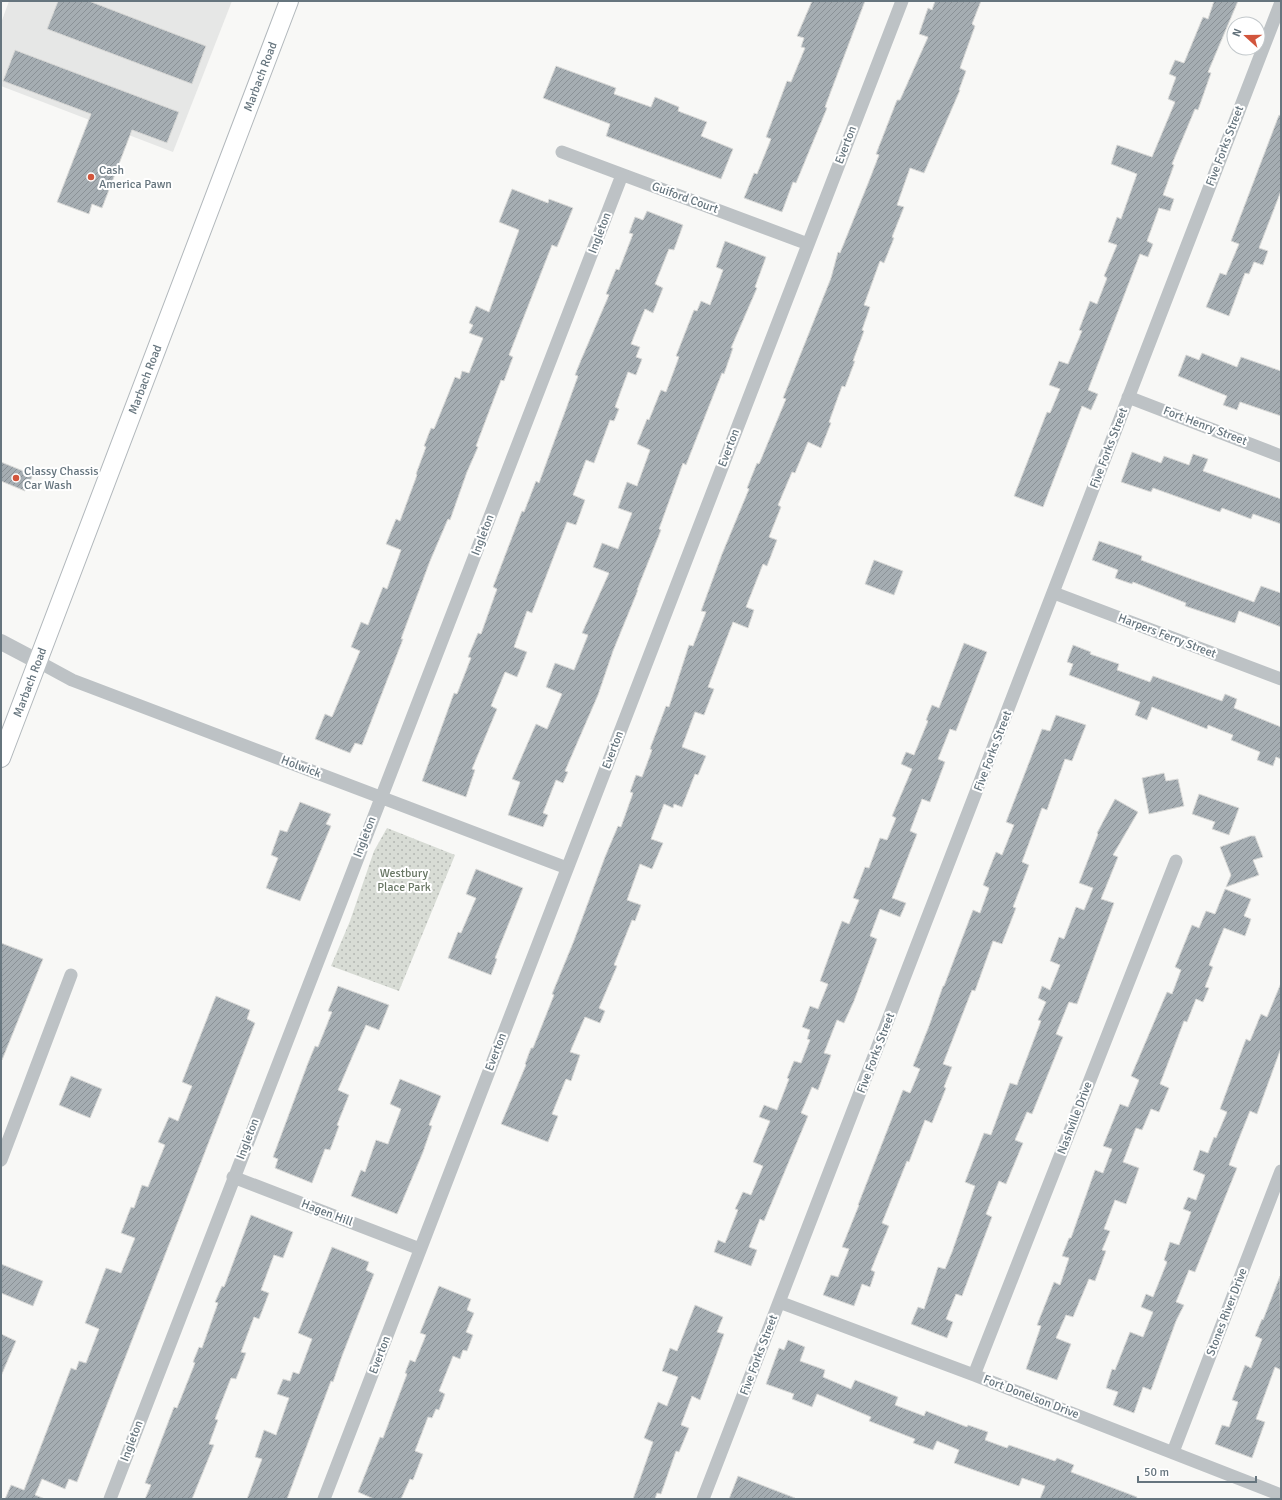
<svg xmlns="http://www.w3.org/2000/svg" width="1282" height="1500" font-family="Signika,sans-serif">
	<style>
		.built { fill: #e6e7e6 }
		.park { fill: url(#park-dots) }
		.building { fill: url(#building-hatch); stroke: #dadad8 }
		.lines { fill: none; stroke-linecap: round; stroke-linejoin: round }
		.secondary-casing { stroke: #b2b8bc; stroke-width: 20 }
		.minor { stroke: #bdc2c5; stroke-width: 13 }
		.tertiary { stroke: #bdc2c5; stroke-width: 16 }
		.secondary { stroke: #fff; stroke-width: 18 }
		.poi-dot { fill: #d2553c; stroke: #fff; stroke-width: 1.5 }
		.labels { text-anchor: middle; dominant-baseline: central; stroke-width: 4; stroke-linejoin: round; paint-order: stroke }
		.street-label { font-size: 12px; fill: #66757e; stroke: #fff }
		.poi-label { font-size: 12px; fill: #66757e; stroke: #fff; text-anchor: start }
		.park-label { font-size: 12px; fill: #687664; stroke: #fff }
	</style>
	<defs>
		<pattern id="park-dots" width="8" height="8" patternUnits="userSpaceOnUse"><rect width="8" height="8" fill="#d8dcd5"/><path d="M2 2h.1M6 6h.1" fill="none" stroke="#b3b7b2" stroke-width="1.8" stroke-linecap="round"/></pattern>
		<pattern id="building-hatch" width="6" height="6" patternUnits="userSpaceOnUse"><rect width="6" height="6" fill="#a5adb2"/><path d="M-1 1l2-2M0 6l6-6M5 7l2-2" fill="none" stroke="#8a9196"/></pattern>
	</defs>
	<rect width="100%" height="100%" fill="#f8f8f6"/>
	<path class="built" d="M9 1H232L173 152 1 86V23Z"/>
	<path class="park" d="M387 828 455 855 399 991 331 966 350 921 374 851Z"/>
	<path class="building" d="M58 1H89L206 46 192 84 47 29Z
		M812 1H865L825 107 827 108 796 183 793 182 782 212 744 198 754 173 757 174 771 139 766 137 787 81 791 82 805 48 801 47 804 38 797 36Z
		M935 1H981L972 24 975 26 960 68 966 71 959 90H960L924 173 910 168 897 205 904 207 892 237 894 238 884 263 880 261 864 305 870 307 862 330 864 331 853 361H855L845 387 842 386 829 422 831 423 821 448 808 442 795 473 792 472 778 505 781 507 769 537 777 540 767 566 763 564 746 607 754 610 748 628 733 622 708 687 714 689 704 715 695 712 682 747 706 756 698 775 695 774 682 807 674 804 673 808 664 804 651 839 663 843 652 869 640 864 627 900 641 905 635 921 632 920 614 965 617 966 599 1008 605 1011 600 1023 585 1017 570 1052 580 1055 571 1081 566 1079 552 1114 558 1116 548 1142 501 1124 526 1065 525 1064 531 1048H533L554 995 552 994 573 943 605 857 618 826 621 827 633 793 630 792 636 775 642 777 652 750 650 749 651 746 666 706 669 707 689 645 693 646 706 612 701 611 722 554 749 489 747 488 757 463 759 464 786 399 783 398 831 278 838 252 840 253 869 181 879 155 876 154 897 100H900L928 37 919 34 928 8 932 10Z
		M1214 1H1238L1208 72 1211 73 1198 110 1195 109 1172 164 1174 165 1163 195 1174 199 1170 211 1159 208 1147 241 1153 244 1148 257 1140 254 1088 390 1098 394 1091 410 1082 406 1043 507 1014 496 1047 412 1050 413 1060 389 1049 385 1059 361 1068 364 1082 331 1079 330 1090 301 1097 304 1107 278 1104 276 1117 245 1108 242 1117 217 1121 219 1137 174 1111 164 1117 145 1152 157 1175 102 1168 99 1176 77 1169 74 1175 60 1184 63 1203 17 1208 19Z
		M15 50 179 112 167 143 132 130 102 208 92 204 89 214 57 202 91 114 3 81Z
		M556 66 616 88 614 94 651 107 655 97 679 107 678 111 707 122 701 136 733 149 721 179 606 136 610 124 543 98Z
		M1279 115 1281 116V191L1259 248 1268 251 1263 265 1254 262 1249 274 1245 273 1229 316 1206 307 1220 273 1226 275 1239 244 1231 241Z
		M512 189 548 203 549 199 573 208 557 247 552 245 509 355 513 357 504 381 501 380 476 446 478 447 467 472 450 520 448 519 430 561 401 639H403L362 745 355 743 350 753 315 739 325 714 332 717 360 651 351 647 361 622 368 625 383 587 387 589 401 550 386 544 396 519 400 521 417 475 416 474 426 447 424 446 431 428 434 429 455 377 460 379 462 371 469 373 483 338 469 333 473 325 469 323 476 306 489 312 519 230 499 222Z
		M647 211 683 225 674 250 669 249 655 284 663 288 653 313 645 309 631 344 640 347 636 357 642 359 636 375 628 372 615 407 619 409 614 421 610 420 594 463 586 460 573 495 585 500 576 525 567 522 532 613 527 611 514 647 527 652 517 677 505 672 491 706 497 709 472 769 475 770 466 797 422 781 454 693 457 694 471 658 468 657 478 633 481 634 497 589 493 587 522 511 524 512 536 481 539 483 578 376 575 375 581 360 609 295 606 294 616 269 619 270 633 234 629 233 635 217 643 220Z
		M725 241 766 257 755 287 757 288 731 348H733L724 374 722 373 686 465 683 463 659 529 661 530 637 590H638L613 651 598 695 565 771 568 772 563 783 556 780 543 813 548 815 543 827 508 815 520 782 512 779 536 724 547 729 562 694 546 687 555 663 574 670 588 635 582 633 609 573 593 567 602 543 618 549 632 513 618 508 627 482 637 486 650 450 637 444 647 419 649 420 661 390 666 392 679 357 676 356 694 310 697 311 701 301 710 305 723 270 716 267Z
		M1202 353 1237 367 1241 357 1281 371V416L1240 402 1237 410 1223 405 1227 396 1178 376 1186 355 1199 360Z
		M1132 452 1161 463 1164 456 1189 465 1193 454 1208 459 1203 471 1281 499V524L1253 514 1251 519 1222 508 1220 512 1153 488 1151 492 1121 482Z
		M1 462 33 475 25 491 1 481Z
		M1099 541 1142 556 1141 560 1175 573 1254 602 1261 586 1281 593V627L1239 611 1235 623 1185 606 1186 603 1133 582 1132 584 1115 578 1118 570 1092 560Z
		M874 560 903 571 894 595 865 584Z
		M964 643 987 652 956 731 950 729 938 759 945 762 930 802 922 799 910 831 917 834 892 898 906 903 900 917 880 909 870 936 877 939 854 1001 844 1023 837 1020 824 1053 831 1055 818 1090 812 1087 801 1113 808 1116 764 1221 760 1219 749 1247 757 1250 751 1266 714 1252 718 1240 725 1243 738 1210 735 1209 743 1192 751 1195 763 1166 753 1162 770 1121 759 1117 764 1105 777 1110 789 1079 787 1078 794 1061 801 1063 810 1040 807 1039 810 1030 802 1027 810 1006 818 1009 828 984 820 981 836 937 842 921 849 924 859 900 853 898 865 867 869 868 880 838 887 840 896 818 892 816 912 769 901 764 906 752 914 755 928 721 926 720 932 705 939 708Z
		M1073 645 1091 652 1090 654 1119 664 1117 670 1150 682 1153 676 1222 701 1225 694 1237 699 1234 708 1281 727V759L1276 757 1273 766 1257 760 1260 752 1231 740 1233 735 1208 725 1207 729 1152 707 1147 720 1135 715 1140 702 1069 675 1073 664 1067 662Z
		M1056 715 1086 725 1072 761 1065 759 1047 810 1042 808 1022 862 1029 865 1013 907 1016 908 1002 944 993 941 975 991 972 990 943 1064 952 1067 944 1087 946 1088 932 1123 925 1120 909 1162 907 1161 882 1223 889 1226 871 1270 875 1272 870 1287 862 1284 854 1306 823 1295 831 1275 838 1277 849 1249 842 1247 859 1205H858L903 1090 910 1093 920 1069 913 1066 929 1026 943 986H944L973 910 980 913 989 888 983 885 996 852 1002 855 1014 825 1006 822 1042 729 1050 731Z
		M1164 773 1166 781 1178 779 1184 806 1149 814 1142 778Z
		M1199 794 1239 808 1229 835 1212 829 1215 822 1192 814Z
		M1115 799 1138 812 1113 855 1118 857 1101 899 1114 903 1077 1004 1069 1002 1056 1034 1063 1037 1032 1114 1027 1112 1015 1140 1023 1143 1016 1160 1006 1184 999 1181 986 1214 992 1217 962 1296 956 1294 946 1319 953 1322 947 1338 911 1324 918 1307 924 1309 938 1267 945 1269 952 1252 975 1186 965 1182 984 1133 991 1135 1010 1083 1017 1085 1022 1071 1041 1021 1038 1020 1046 1002 1038 998 1042 986 1050 990 1060 965 1050 961 1059 937 1064 939 1076 907 1084 910 1093 888 1079 883 1098 834 1097 833Z
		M300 802 331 814 326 824 331 826 300 901 266 888 278 858 271 855 280 830 287 832Z
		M1250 836H1255L1263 857 1253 860 1259 875 1226 887 1231 875 1220 847Z
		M476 869 523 888 495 958 497 959 491 975 448 958 458 932 461 933 476 898 466 894Z
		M1225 889 1251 899 1244 916 1251 919 1245 936 1224 928 1209 965 1213 967 1205 987 1209 988 1203 1002 1196 999 1187 1022 1184 1021 1160 1084 1169 1088 1159 1112 1151 1109 1142 1130 1136 1128 1123 1162 1139 1168 1126 1204 1115 1200 1104 1229 1110 1231 1102 1250 1106 1251 1095 1281 1089 1279 1073 1317 1066 1315 1056 1338 1071 1344 1057 1380 1026 1369 1041 1326 1037 1325 1054 1282 1060 1285 1069 1258 1062 1256 1069 1238H1071L1095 1170 1103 1173 1112 1149 1103 1146 1120 1104 1128 1107 1139 1080 1131 1076 1167 992 1172 994 1181 970 1175 967 1192 925 1199 928 1206 911 1215 914Z
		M1 943 43 959 2 1060 1 1059Z
		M1281 983V1048L1257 1114 1250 1111 1236 1146 1229 1165 1237 1168 1195 1272 1189 1270 1176 1302 1184 1305 1176 1321 1151 1390 1143 1387 1134 1413 1113 1405 1118 1392 1106 1388 1112 1369 1115 1370 1130 1332 1143 1337 1153 1312 1141 1307 1146 1294 1153 1297 1167 1262 1164 1260 1170 1242 1179 1245 1191 1212 1183 1209 1188 1197 1196 1200 1205 1175 1193 1170 1200 1150 1208 1153 1214 1137 1216 1138 1227 1112 1220 1109 1246 1039 1250 1041 1261 1014 1267 1017Z
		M338 986 389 1005 379 1030 366 1025 353 1055 338 1090 349 1095 337 1125 339 1126 330 1150 325 1149 312 1183 275 1168 278 1159 273 1157 308 1063 315 1046 318 1047 332 1012 328 1011Z
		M216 996 250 1010 247 1019 255 1023 77 1482 69 1479 65 1489 42 1479 35 1495 45 1499H5L11 1485 24 1490 71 1368 76 1370 79 1361 86 1363 99 1329 85 1323 106 1268 121 1273 135 1238 121 1233 131 1207 134 1208 142 1185 148 1187 165 1145 158 1142 169 1117 178 1121 192 1086 182 1082Z
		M71 1076 102 1089 90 1118 59 1105Z
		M400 1079 441 1096 429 1125 432 1126 423 1152 397 1214 351 1196 361 1170 365 1172 376 1140 388 1144 401 1109 390 1104Z
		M251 1215 293 1232 283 1258 274 1255 261 1290 269 1293 259 1319 254 1317 241 1352 246 1353 236 1379 231 1378 215 1419 218 1420 209 1444 214 1445 192 1499H145L151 1485 145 1483 174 1407 177 1408 195 1363 193 1362 199 1347 202 1348 218 1303 215 1302 222 1286 224 1287Z
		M332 1247 369 1262 366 1270 374 1274 342 1356 333 1382 331 1381 287 1499H247L262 1459 255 1457 264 1430 276 1435 289 1398 277 1394 283 1379 290 1381 293 1372 299 1374 312 1339 298 1333Z
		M1 1264 43 1281 33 1306 1 1293Z
		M1280 1276 1281 1370 1275 1367 1256 1419 1265 1422 1252 1458 1215 1444 1222 1425 1229 1427 1238 1402 1232 1400 1245 1365 1251 1368 1262 1339 1255 1336 1262 1319 1263 1320Z
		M439 1286 471 1299 467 1310 474 1313 466 1332 473 1335 467 1351 463 1350 460 1359 453 1356 439 1391 445 1394 439 1410 436 1409 432 1418 428 1417 415 1451 423 1454 413 1480 410 1479 401 1499H374L358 1492 380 1437 383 1438 407 1374 405 1373 410 1360 415 1362 426 1335 420 1333Z
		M695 1305 723 1317 717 1332 724 1334 700 1400 692 1396 681 1425 689 1428 679 1452 676 1451 661 1494 657 1493 655 1499H633L653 1442 644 1438 658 1402 667 1406 678 1377 662 1371 670 1348 677 1351Z
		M1 1334 16 1341 1 1376Z
		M788 1340 805 1347 800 1361 825 1370 823 1377 851 1389 855 1380 898 1397 895 1405 924 1416 926 1411 967 1427 968 1425 988 1432 985 1440 1007 1448 1009 1445 1055 1461 1057 1458 1074 1465 1071 1472 1137 1497 1136 1499H1040L1045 1486 1022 1478 1019 1486 954 1463 959 1450 937 1441 933 1450 913 1443 915 1439 869 1421 871 1417 817 1394 812 1407 792 1399 794 1394 766 1384 779 1348 784 1350Z
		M738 1476 795 1498V1499H729Z"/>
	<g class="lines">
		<g class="secondary-casing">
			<g id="secondary">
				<path id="s1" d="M1 758 289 1"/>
			</g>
		</g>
		<path class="minor" d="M562 152 808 244
			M1128 397 1281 456
			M1054 593 1281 679
			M37 661 72 680 567 868
			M1 1160 71 975
			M233 1177 420 1249
			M779 1302 974 1375 1281 1495
			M974 1375 1176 861
			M1173 1452 1281 1171
			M110 1499 622 175
			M324 1499 902 1
			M703 1499 1281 2"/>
		<path class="tertiary" d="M1 642 37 661"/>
		<use href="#secondary" class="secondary"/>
	</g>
	<g class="poi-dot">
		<circle cx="91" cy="177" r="4"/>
		<circle cx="16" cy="478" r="4"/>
	</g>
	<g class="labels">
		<g class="street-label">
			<text stroke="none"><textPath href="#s1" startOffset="729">Marbach Road</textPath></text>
			<text transform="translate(846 145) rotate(-69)">Everton</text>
			<text transform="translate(1225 146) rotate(-69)">Five Forks Street</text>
			<text transform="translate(685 198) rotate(20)">Guiford Court</text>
			<text transform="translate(600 233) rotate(-69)">Ingleton</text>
			<text stroke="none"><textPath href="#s1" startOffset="405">Marbach Road</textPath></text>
			<text transform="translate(1205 426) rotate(21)">Fort Henry Street</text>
			<text transform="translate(729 448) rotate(-69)">Everton</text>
			<text transform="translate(1109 448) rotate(-69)">Five Forks Street</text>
			<text transform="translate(483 535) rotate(-69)">Ingleton</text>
			<text transform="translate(1167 636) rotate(21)">Harpers Ferry Street</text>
			<text stroke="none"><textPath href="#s1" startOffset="81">Marbach Road</textPath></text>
			<text transform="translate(613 750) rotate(-69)">Everton</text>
			<text transform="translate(993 751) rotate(-69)">Five Forks Street</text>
			<text transform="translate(301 767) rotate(21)">Holwick</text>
			<text transform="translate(365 837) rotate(-69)">Ingleton</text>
			<text transform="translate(496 1052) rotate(-69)">Everton</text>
			<text transform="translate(876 1053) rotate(-69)">Five Forks Street</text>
			<text transform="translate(1075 1118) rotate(-69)">Nashville Drive</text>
			<text transform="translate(248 1139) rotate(-69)">Ingleton</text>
			<text transform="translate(327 1213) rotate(21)">Hagen Hill</text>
			<text transform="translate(1227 1312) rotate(-69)">Stones River Drive</text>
			<text transform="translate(380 1355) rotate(-69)">Everton</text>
			<text transform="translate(759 1355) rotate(-69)">Five Forks Street</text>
			<text transform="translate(1031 1397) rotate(21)">Fort Donelson Drive</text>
			<text transform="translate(132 1441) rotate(-69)">Ingleton</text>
		</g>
		<g class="poi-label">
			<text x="99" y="170">Cash<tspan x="99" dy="14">America Pawn</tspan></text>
			<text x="24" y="471">Classy Chassis<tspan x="24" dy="14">Car Wash</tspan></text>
		</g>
		<g class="park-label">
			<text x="404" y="873">Westbury<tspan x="404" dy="14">Place Park</tspan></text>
		</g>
	</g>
	<rect width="1282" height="1500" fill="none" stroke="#66757e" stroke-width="4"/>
	<g transform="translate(1246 36) rotate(291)"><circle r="19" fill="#ffffff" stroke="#c2c8cb"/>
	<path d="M0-3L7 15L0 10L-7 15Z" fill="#d2553c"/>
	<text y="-6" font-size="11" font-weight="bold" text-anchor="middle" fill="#66757e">N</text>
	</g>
	<path d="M1138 1476v6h118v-6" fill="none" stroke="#66757e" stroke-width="2"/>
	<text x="1144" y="1476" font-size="12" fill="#66757e" stroke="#ffffff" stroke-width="3" paint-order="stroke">50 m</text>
</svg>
